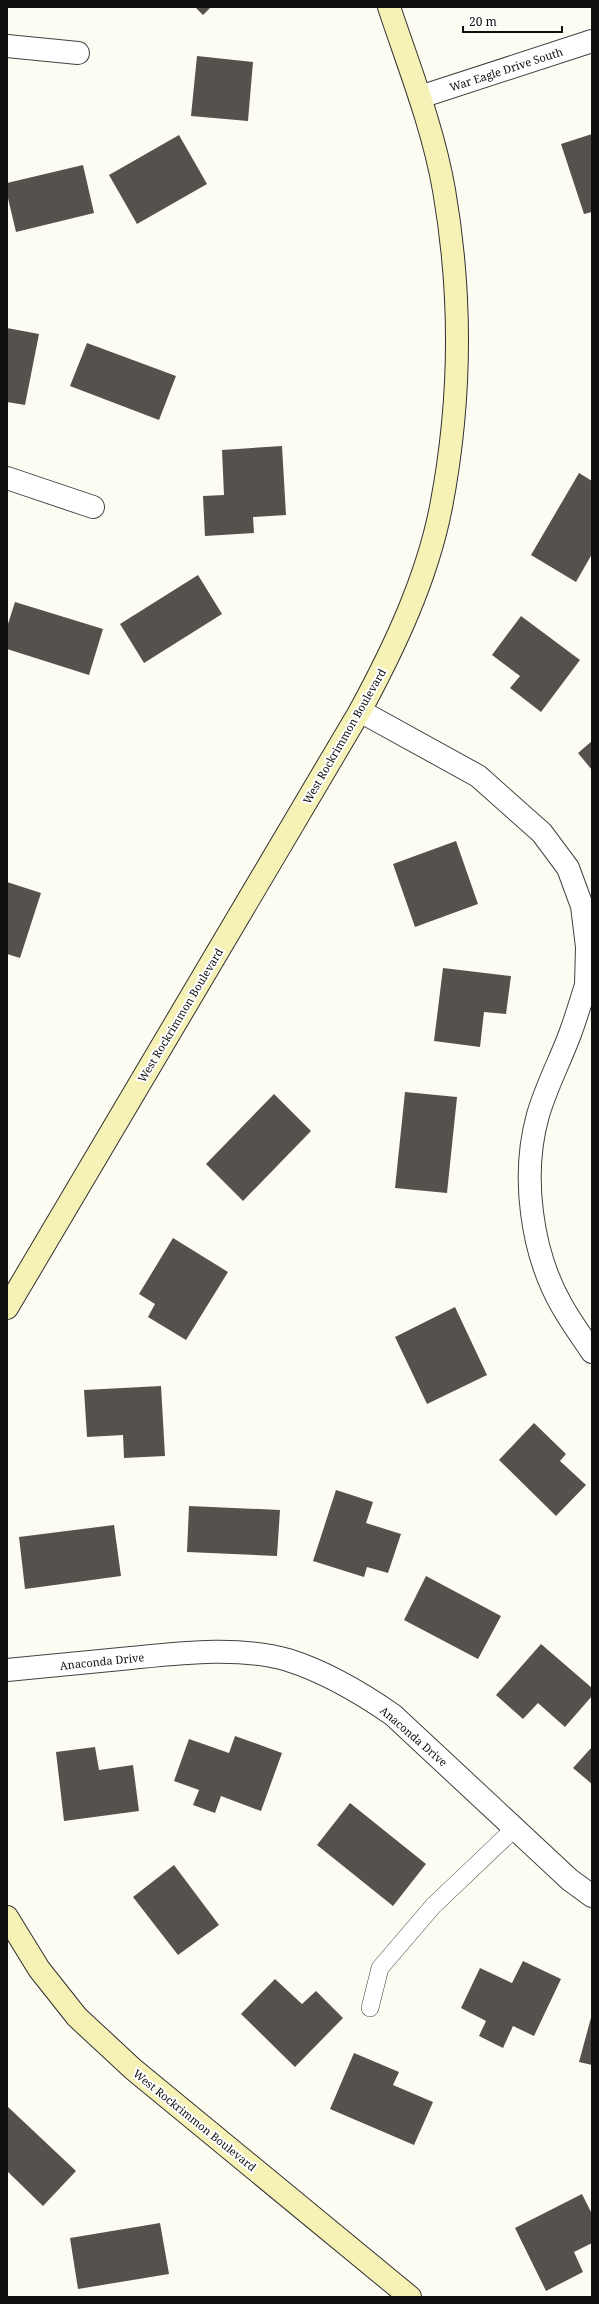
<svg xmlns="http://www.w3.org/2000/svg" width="599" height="2304" font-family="'Noto Serif',serif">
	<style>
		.building { fill: #57514d }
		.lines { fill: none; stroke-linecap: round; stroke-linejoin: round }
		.lane-casing { stroke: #424242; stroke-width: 18 }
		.street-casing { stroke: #424242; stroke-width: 24 }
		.secondary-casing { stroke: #313131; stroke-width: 24 }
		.lane { stroke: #fff; stroke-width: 17 }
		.street { stroke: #fff; stroke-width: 22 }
		.secondary { stroke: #f6f2b6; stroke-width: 22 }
		.labels { text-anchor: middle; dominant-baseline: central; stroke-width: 4; stroke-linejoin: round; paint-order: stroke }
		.street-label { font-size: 11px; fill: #0f0f0f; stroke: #fff }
	</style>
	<rect width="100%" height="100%" fill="#fdfcf3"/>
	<path class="building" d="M195 7H211L203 15Z
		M197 56 253 62 248 121 191 116Z
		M592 134V212L584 214 561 144Z
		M179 135 207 184 137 224 109 175Z
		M83 165 94 213 16 232 7 194V183Z
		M7 328 39 334 25 405 7 402Z
		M87 343 176 376 159 420 70 386Z
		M282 446 286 515 253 517 254 533 205 536 203 496 224 495 222 450Z
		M579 473 592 481V554L576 582 531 555Z
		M198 575 222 614 144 663 120 624Z
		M15 602 103 629 89 675 7 649V627Z
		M521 616 580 660 541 712 510 688 520 676 492 655Z
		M592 741V770L578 753Z
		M456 841 478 904 415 927 393 864Z
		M7 882 41 893 20 958 7 954Z
		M443 968 511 976 506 1014 484 1012 480 1047 434 1041Z
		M405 1092 457 1097 447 1193 395 1188Z
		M274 1094 311 1131 243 1201 206 1164Z
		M173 1238 228 1272 186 1340 148 1317 155 1304 139 1294Z
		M455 1307 487 1375 427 1404 395 1337Z
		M161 1386 165 1456 124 1458 123 1435 87 1437 84 1390Z
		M534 1423 566 1454 560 1461 586 1485 556 1516 499 1460Z
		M336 1490 373 1502 366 1523 401 1534 388 1573 367 1567 364 1577 313 1561Z
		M189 1506 280 1510 277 1556 187 1552Z
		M114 1525 121 1576 25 1589 19 1537Z
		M426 1576 501 1616 478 1659 404 1620Z
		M541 1644 592 1688V1696L565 1727 538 1703 523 1719 496 1695Z
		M235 1736 282 1753 261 1811 221 1796 215 1813 193 1805 199 1790 174 1781 189 1739 229 1753Z
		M95 1747 99 1770 133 1765 139 1811 64 1821 56 1752Z
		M592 1747V1784L573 1768Z
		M350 1803 426 1864 393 1906 317 1845Z
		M174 1865 219 1925 178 1955 133 1897Z
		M523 1961 561 1979 534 2036 513 2026 503 2048 479 2036 486 2021 461 2008 480 1968 512 1983Z
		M275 1979 302 2004 316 1991 343 2018 295 2067 241 2014Z
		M592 2014V2065L579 2062Z
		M354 2053 399 2072 393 2085 433 2102 414 2145 330 2109Z
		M7 2106 76 2171 43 2206 7 2171Z
		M582 2194 592 2214V2243L574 2252 583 2272 546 2291 515 2228Z
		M160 2223 169 2274 78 2289 70 2238Z"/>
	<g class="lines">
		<g class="lane-casing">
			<path id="lane" d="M370 2008 380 1968 433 1906 515 1828"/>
		</g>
		<g class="street-casing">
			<path id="street" d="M7 46 78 53
				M420 97 592 41
				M7 478 93 507
				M360 711 478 776 542 833 568 868 582 906 587 947 586 985
				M592 986 586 985C581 1001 576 1018 570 1034 560 1061 546 1087 538 1115 521 1175 531 1252 562 1306 571 1322 582 1337 592 1352
				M7 1670C48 1666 90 1662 131 1658 181 1653 239 1646 288 1660 326 1672 360 1692 393 1715L570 1880 592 1896"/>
		</g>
		<g class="secondary-casing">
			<path id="secondary" d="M7 1308 360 711C394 648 427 579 441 507 461 403 462 294 444 190 433 127 409 67 389 7
				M7 1917 39 1969 77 2017 133 2069 410 2297"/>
		</g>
		<use href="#lane" class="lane"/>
		<use href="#street" class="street"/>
		<use href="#secondary" class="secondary"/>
	</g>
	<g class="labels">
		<g class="street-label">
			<text transform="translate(506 69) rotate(-18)">War Eagle Drive South</text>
			<text transform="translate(344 736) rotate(-60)">West Rockrimmon Boulevard</text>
			<text transform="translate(180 1015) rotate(-59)">West Rockrimmon Boulevard</text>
			<text transform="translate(102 1661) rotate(-6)">Anaconda Drive</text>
			<text transform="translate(414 1736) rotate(41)">Anaconda Drive</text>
			<text transform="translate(195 2120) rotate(39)">West Rockrimmon Boulevard</text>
		</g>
	</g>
	<rect width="599" height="2304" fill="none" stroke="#0f0f0f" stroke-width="16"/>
	<path d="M463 26v6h99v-6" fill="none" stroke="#0f0f0f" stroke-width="2"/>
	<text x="469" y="26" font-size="12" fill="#0f0f0f" stroke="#ffffff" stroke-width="3" paint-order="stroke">20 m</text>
</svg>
